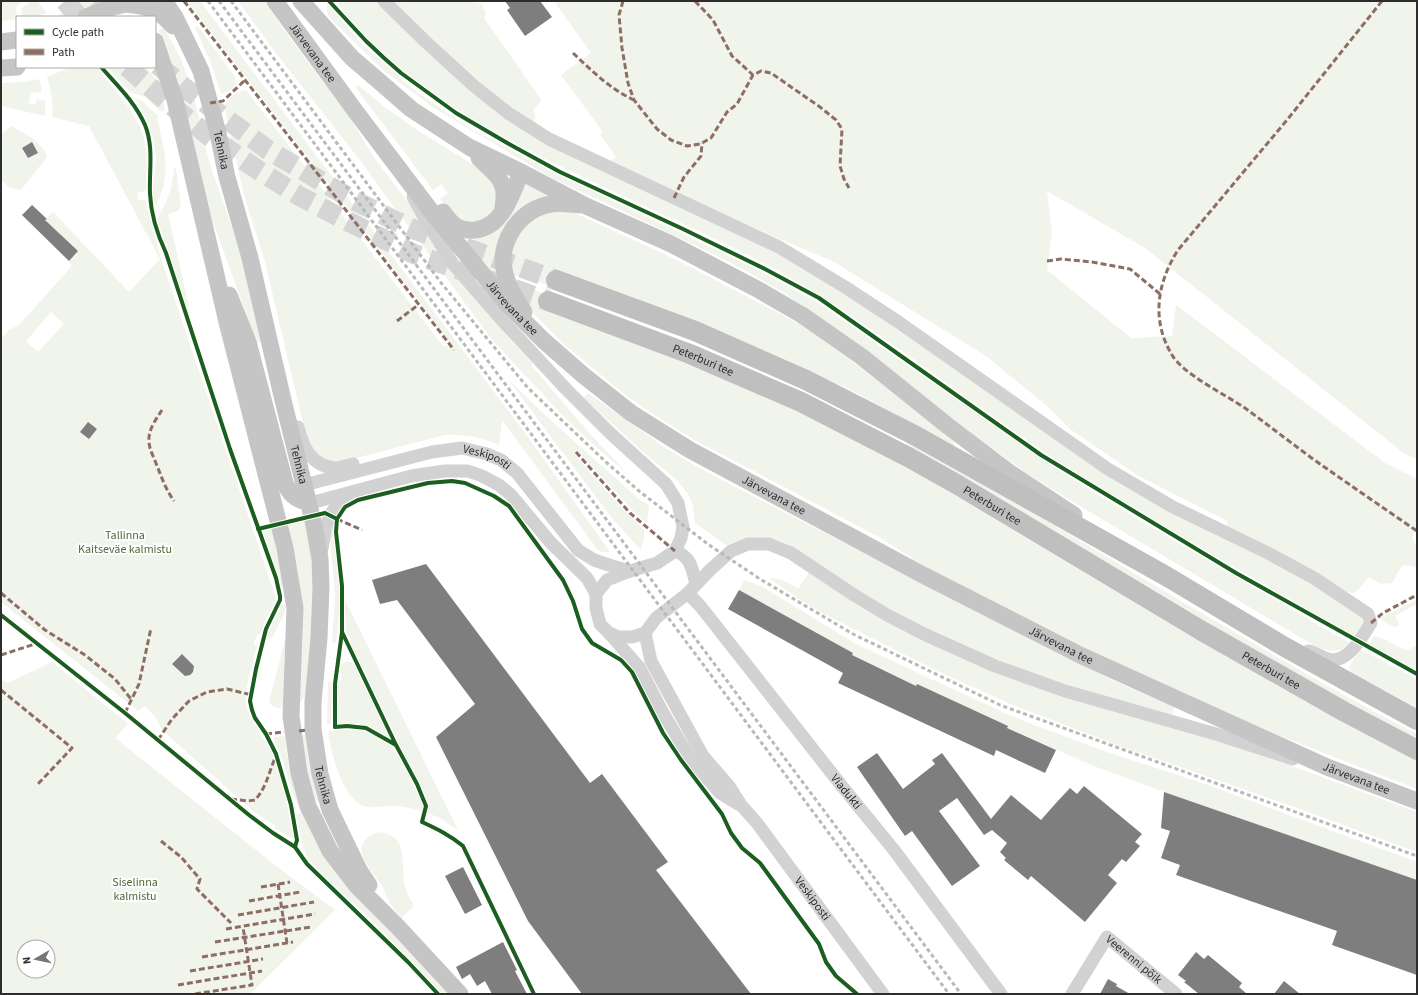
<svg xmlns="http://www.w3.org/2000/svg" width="1418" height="995" font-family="'Source Sans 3',sans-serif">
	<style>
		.green { fill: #f0f4eb; fill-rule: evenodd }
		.building { fill: #7e7e7e }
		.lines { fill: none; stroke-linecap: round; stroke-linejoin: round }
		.highway-tunnel { stroke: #d5d5d5; stroke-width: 20; stroke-dasharray: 20 10; stroke-linecap: butt }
		.minor { stroke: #d2d2d2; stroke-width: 13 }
		.major { stroke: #c5c5c5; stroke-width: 17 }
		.highway { stroke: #bfbfbf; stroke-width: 20 }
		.rail { stroke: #b9b9b9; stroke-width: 3; stroke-dasharray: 4 3; stroke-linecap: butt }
		.quiet { stroke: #8d6e63; stroke-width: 3; stroke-dasharray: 6 3; stroke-linecap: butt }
		.cycleway-casing { stroke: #fff; stroke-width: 6 }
		.cycleway { stroke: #1b5e20; stroke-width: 4 }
		.labels { text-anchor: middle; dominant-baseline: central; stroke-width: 4; stroke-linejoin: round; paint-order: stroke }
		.street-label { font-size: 12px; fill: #2d2d2d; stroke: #fff }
		.park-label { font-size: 12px; fill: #50693a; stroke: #fff }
	</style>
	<rect width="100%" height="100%" fill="#fff"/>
	<path class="green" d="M1 1H23L16 7 17 19 1 21Z
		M31 1H37L47 13 35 17H22L21 9Z
		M77 1H97C85 11 72 17 57 17Z
		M187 1H200L525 433 610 552H601L597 549 502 420 499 445C480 437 466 434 445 435L341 462C316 460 317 457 306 436L265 262 244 195 224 106C231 97 235 91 246 90L443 346H452L420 302Z
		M238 1H265L289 37 350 118 375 159 410 205 489 315 533 364 531 365 591 435 628 474 604 454 569 422 493 341 356 155 275 52Z
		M337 1H379L486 102 788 257 821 276 954 366 1229 539 1227 521 1137 475 1070 429 1047 406 986 356 834 262 738 221 608 163 616 157 600 134 603 132 561 75 591 53 554 1H1417V459L1405 454 1145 248 1047 191 1052 233 1047 270 1131 338 1172 336 1176 305 1385 463 1417 479V531L1413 534V539L1417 549V567L1405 565 1401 567 1392 583 1381 584 1369 577 1358 590 1353 593 1343 591 1363 616 1364 623 1356 638C1254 577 1148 520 1049 455 971 403 898 345 819 295 682 210 519 168 394 63 377 48 346 20 337 1Z
		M390 1H466L482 4 486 13 484 18 540 98 541 101 533 110 535 113 534 125 504 107Z
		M327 3 361 43 389 68 417 92 446 112 470 128 550 171 750 266 818 303 1058 470 1134 517 1337 636 1351 643C1332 661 1311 643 1293 633L1065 497 1028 474 975 436 859 346 786 294 748 272 709 252 552 178 434 108 383 70 329 17 327 11Z
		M198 26 235 77 236 84 231 90 221 94 211 63 195 28Z
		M164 28 180 57 193 92 209 162 241 253 261 342 256 343 248 319 209 211 184 102 177 77 159 30Z
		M71 67H145C159 78 162 94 165 111H160L145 97 130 92 108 68 101 73C120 97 143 118 146 150 147 162 146 175 146 187L145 191 137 193 138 200H145L161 259 276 598V601L267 617 260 635 257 634 254 644 257 646C253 664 245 684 246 703 247 717 266 739 272 754 283 781 288 809 293 837L291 838 274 828 275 825 254 812 162 730 155 716 144 706 138 711 1 602V339L9 330 19 325 72 266 69 261 78 251 45 220 53 212 129 292 160 259 89 126 52 117C54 103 51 91 47 77ZM51 312 64 324 38 352 26 341Z
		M39 79 42 89 40 93 32 92 28 103 35 105 37 99 45 101V116L1 106V83L25 82Z
		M358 85 386 108 417 130 477 167 485 173 496 188 495 209 488 218 469 224 453 217 440 199 448 193 441 184 433 190 355 87Z
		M135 98 143 102 157 115C161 140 170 162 163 188 161 194 159 200 156 205 149 193 156 173 156 159 155 136 147 117 135 98Z
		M11 126C23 133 44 142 47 157L21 190C11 190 7 186 1 179V135Z
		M174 168H176L181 206 178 211 168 214 189 306 186 307 157 219 166 202 171 189Z
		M525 184 548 195V197L530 204 495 277 465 242 467 240C502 241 512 209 525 184Z
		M551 212H570L577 214 677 260 803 326 857 365 953 440 955 444 953 446 853 391 798 367 557 272 544 310 662 353 727 380 792 409 923 476 1319 709 1417 761V789L1280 736 1201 702 1092 652 938 575 881 538 698 442 653 414 624 394 566 346 534 314 524 301 514 282 534 288V290L544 294 547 285 537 281 536 283 512 274C510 253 514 235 531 221 536 216 545 214 551 212Z
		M507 378C549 421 596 460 640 500L649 505 647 523 632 510 577 450 575 455 617 503 644 530V537L641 550 611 517Z
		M588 393 667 449 701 469 1043 646 1123 685 1174 707 1172 715 1100 695 1055 681 969 650 878 604 839 579 790 545 776 539 761 537 746 538 726 545 695 523 693 506 688 494 677 480 643 452 584 398Z
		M908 441C1006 496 1102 554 1198 611 1271 653 1342 696 1417 734V742L1327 694 906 446Z
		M305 521C311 547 314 573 314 600 314 631 308 665 305 697L300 702C300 679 303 655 303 632 303 595 297 560 287 525Z
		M333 527C333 540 337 552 338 564 340 590 340 617 336 642L332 644 335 593 330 539Z
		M272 529 285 586 281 587 264 534 265 530Z
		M809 572 926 641 991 670 1209 736 1314 774 1417 812V852L1297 808 1117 745 1013 705 937 671 824 614 796 597 769 578C780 578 788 582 798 589Z
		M744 580 761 586 856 644 1011 716 1104 751 1205 784 1417 862V880L1164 792 1094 766 1007 728 917 684 916 686 852 655 853 653 739 590Z
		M344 598 458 830 440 818 428 813 429 805 353 648 346 629Z
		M1417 599V604L1395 616 1399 624V626L1394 627 1380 619 1385 615 1391 613Z
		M282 605H286L284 614 272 638 267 637 274 620Z
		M1374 636 1381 638 1405 650H1408L1417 645V671L1371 646 1370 642Z
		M285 640 283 705V707C277 709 272 707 269 702Z
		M1360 649 1417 679V708L1351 672 1349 667Z
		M348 661 353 663 356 667 389 734 387 737C374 725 356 723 339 723L337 721V707L339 704V699L337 697 338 683 341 679V674L339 671 342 664Z
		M52 662 128 724 115 738 275 865 335 910 250 994H1V679L8 683ZM24 947H48V971H24Z
		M328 682H331L332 684 331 723 327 725Z
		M340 730C345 730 351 729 356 730 398 735 407 772 423 805L422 811C414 809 406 807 398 806 387 805 374 809 364 806 343 800 330 751 328 731Z
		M307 734 319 801 318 802 315 799 306 768 301 735Z
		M285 736 287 755 298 798 450 994H442L368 917 320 872 307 857 303 847 296 815 301 812 292 793 284 764 274 739 275 737Z
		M378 832C410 835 400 863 405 886 406 893 411 900 414 906L402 918C398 913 393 909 390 903 387 898 385 892 382 886 370 867 345 846 378 832Z"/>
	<path class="building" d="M505 1H540L552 17 525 36 507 10 510 8Z
		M32 142 38 153 28 158 22 148Z
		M32 205 47 219 45 220 78 251 69 261 22 215Z
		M88 422 97 429 89 439 80 432Z
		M426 564 590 783 602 774 668 862 656 870 751 994H582L528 921 436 737 475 704 397 600 380 604 372 580Z
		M739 590 853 653 852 655 916 686 917 684 1008 726 1007 728 1056 750 1045 773 996 750 994 756 838 683 843 673 728 609Z
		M182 654 194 666 193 672 190 675 185 676 172 664Z
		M877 753 903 789 935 764 932 760 942 753 991 819 1011 795 1041 820 1056 803 1070 788 1077 794 1084 786 1142 834 1135 842 1140 846 1126 862 1122 859 1108 875 1117 883 1085 922 1031 876 1028 880 1004 860 1006 858 1000 852 1007 843 992 830 984 835 957 798 939 811 980 866 952 886 912 831 905 836 857 767Z
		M1164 792 1417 880V975L1332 945 1337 931 1176 875 1180 865 1161 858 1170 831 1161 828Z
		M463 867 482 905 465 914 445 876Z
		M503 942 517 970 515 971 527 994H492L485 981 477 986 470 974 462 979 456 967Z
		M1196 952 1204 959 1208 955 1242 983 1239 987 1247 994H1199L1184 982 1186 981 1178 975Z
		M1108 979 1117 984 1116 986 1130 994H1100Z
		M1284 981 1300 994H1274Z"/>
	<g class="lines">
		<path class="highway-tunnel" d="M65 1 79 17
			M96 1 110 17
			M158 65 185 88 268 150 355 201 410 228 556 280
			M127 67 172 106 209 136 258 170 301 197 349 222 414 254 548 301"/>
		<g class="minor">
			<path d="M384 1 427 43 474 86 508 113 549 139 779 247 845 287 897 321 1108 469 1173 507 1268 553 1314 578 1368 614 1371 623C1363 635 1348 665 1328 659 1321 657 1315 652 1308 651"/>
			<path d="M413 197 425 219 453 264 501 319 566 389 610 433 666 484 678 503 683 527 681 538 675 551 657 563 630 571 607 580 596 594V608L600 624 608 632 618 637H632L645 633 656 618 688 593 709 571 731 551 748 544H769L791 553 854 595 887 615 926 635 995 666 1065 691 1216 734 1293 759"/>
			<path d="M298 427C303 447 311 466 335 468 341 468 348 465 353 464"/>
			<path id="s1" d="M304 485 432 452 462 448 487 454 501 460 517 473 578 550 594 560 612 566 630 571"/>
			<path d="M308 502 318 501 411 476 445 471H468L482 476 499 485 511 495 551 543 587 578 596 594"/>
			<path d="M675 551C691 557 692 568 696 584"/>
			<path d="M321 553C327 527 324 513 348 496"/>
			<path id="s2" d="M688 593 701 607 841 785 894 850 1001 994"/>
			<path d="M609 633 639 667 662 711 689 757 720 793 738 804"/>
			<path id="s3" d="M645 633 651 661 703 756 729 786 741 805 757 823 883 994"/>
			<path id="s4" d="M1072 994 1107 937 1176 994"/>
		</g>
		<g class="major">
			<path id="s5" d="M164 1 175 17 201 71 217 129 227 177 250 258 283 400 314 525 320 559 321 588 319 638 313 702V729L320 774 330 810 359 870 369 885"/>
			<path id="s6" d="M275 1 356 112 434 215 507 304 543 340 583 375 631 413 690 450 923 575 1082 656 1327 767 1417 801"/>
			<path d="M301 1 352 58 380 82 411 109 469 147 521 172 586 206 671 244 757 289 802 315 862 357 948 426 1010 473 1074 515"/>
			<path d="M86 17 113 7 126 4 141 6 159 12 173 26"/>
			<path d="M155 41 175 100 228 326 285 548 295 608 291 716 299 773 308 806 330 851 357 886 397 926 460 994"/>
			<path d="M1 42 17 40"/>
			<path d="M1 68 17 67"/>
			<path d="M479 158C496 175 508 180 503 207"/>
			<path d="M443 212C446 216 449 220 453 224 459 229 468 231 476 230 503 226 512 194 521 172"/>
			<path d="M229 295 248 342 285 483C289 494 297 500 308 502"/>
			<path d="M524 312C516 300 509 288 505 274 497 244 517 213 546 205 557 202 569 204 580 205"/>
		</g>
		<g class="highway">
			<path d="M556 280 695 331 806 380 916 436 1166 576 1283 646 1417 720"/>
			<path id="s7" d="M548 301 690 354 801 402 910 458 958 485 1202 631 1343 711 1417 750"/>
		</g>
		<path class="rail" d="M208 1 949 994
			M219 1 961 994
			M231 1 442 284 528 388 607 463 639 491 709 545 760 579 853 634 1000 705 1417 856"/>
		<path class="quiet" d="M184 1 454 350
			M623 1 619 15 622 48 628 83 634 100 657 129 671 140 687 146 700 144 711 138 727 112 737 104 753 75 761 71 771 73 820 107 836 120 842 129 840 166 844 179 849 188
			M695 1 713 20 732 56 753 75
			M1382 1 1287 120 1178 250C1157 283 1151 320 1172 355 1183 374 1226 395 1245 408 1268 425 1290 442 1313 459 1347 483 1382 507 1417 531
			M573 53C592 71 610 89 634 100
			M210 103 223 101 244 81
			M674 198 684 177 701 156 702 143
			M1047 261 1061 259 1092 262 1130 269 1160 294
			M397 321 418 305
			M162 410C156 419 148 430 149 441 149 447 151 451 153 456 160 472 164 487 174 501
			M576 452 630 513 675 551
			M337 519 362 530
			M1 593 45 630 85 655 115 679 131 699
			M1371 623 1383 613 1417 595
			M1 655 38 643
			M1 690 72 748 37 785
			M125 713 139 684 151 628
			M299 731 307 730
			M266 734 284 732
			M158 740 172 719 189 701 207 692 227 689 252 695
			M231 799 248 801 255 800C267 787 269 771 276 756
			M161 841 181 857 200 879 197 889 231 923
			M278 884 287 943
			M261 887 290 882
			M249 901 300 892
			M238 915 314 902
			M226 929 315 914
			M215 942 311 927
			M202 957 293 942
			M190 971 263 959
			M178 985 262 971
			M195 994 252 985 243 927"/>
		<g class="cycleway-casing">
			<path id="cycleway" d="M329 1 366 41 384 58 401 73 456 113 509 144 560 172 683 229 765 269 819 298 1041 455 1236 573 1417 674
				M101 67C117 85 135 102 145 125 154 147 149 171 150 194 151 215 157 234 166 253L230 449 276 578 280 596V600L266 629 256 669 250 701 252 710 255 718 266 734 276 754 291 805 297 840 295 847
				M258 529 325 513 337 519
				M1 615 125 713 249 815 273 833 295 847 307 864 408 962 438 994
				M342 632 396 745
				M534 994 463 846C450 835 437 829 422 822L426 806 417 784 396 745 366 728 347 726 335 727V684L342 632V586L336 532 337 519 345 507 358 500 428 483 452 481 465 483 494 496 509 506 563 580 573 601 582 629 592 643 621 660 632 672 663 733 681 760 722 814 731 833 742 848 760 863 819 944 826 962 836 976 857 994"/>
		</g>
		<use href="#cycleway" class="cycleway"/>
	</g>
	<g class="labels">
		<g class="street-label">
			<text stroke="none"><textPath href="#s6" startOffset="64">Järvevana tee</textPath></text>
			<text stroke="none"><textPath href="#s5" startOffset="161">Tehnika</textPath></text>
			<text stroke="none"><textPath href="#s6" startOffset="388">Järvevana tee</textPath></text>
			<text stroke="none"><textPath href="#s7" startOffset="166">Peterburi tee</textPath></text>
			<text stroke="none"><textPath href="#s1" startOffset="189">Veskiposti</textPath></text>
			<text stroke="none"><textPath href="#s5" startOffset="485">Tehnika</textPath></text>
			<text stroke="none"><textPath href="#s6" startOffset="712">Järvevana tee</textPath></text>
			<text stroke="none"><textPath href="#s7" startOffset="490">Peterburi tee</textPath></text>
			<text stroke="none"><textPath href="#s6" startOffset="1036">Järvevana tee</textPath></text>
			<text stroke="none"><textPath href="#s7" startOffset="814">Peterburi tee</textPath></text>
			<text stroke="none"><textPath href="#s6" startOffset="1360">Järvevana tee</textPath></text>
			<text stroke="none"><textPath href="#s5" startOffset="809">Tehnika</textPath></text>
			<text stroke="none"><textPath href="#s2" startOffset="254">Viadukti</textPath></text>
			<text stroke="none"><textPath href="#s3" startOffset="317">Veskiposti</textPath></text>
			<text stroke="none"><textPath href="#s4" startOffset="102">Veerenni põik</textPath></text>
		</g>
		<g class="park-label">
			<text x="125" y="535">Tallinna<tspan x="125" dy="14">Kaitseväe kalmistu</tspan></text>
			<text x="135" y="882">Siselinna<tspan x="135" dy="14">kalmistu</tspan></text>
		</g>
	</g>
	<rect width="1418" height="995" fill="none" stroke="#2d2d2d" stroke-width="4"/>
	<rect x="16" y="16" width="140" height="52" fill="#ffffff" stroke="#ababab"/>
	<rect x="24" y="29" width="20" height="6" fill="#1b5e20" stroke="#ababab"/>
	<text x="52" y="36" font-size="12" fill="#2d2d2d">Cycle path</text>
	<rect x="24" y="49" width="20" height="6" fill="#8d6e63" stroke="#ababab"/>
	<text x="52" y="56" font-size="12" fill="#2d2d2d">Path</text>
	<g transform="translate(36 959) rotate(261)"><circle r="19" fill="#ffffff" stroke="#ababab"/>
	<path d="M0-3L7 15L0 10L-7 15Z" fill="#767676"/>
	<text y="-6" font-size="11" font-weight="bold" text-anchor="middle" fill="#2d2d2d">N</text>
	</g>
</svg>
